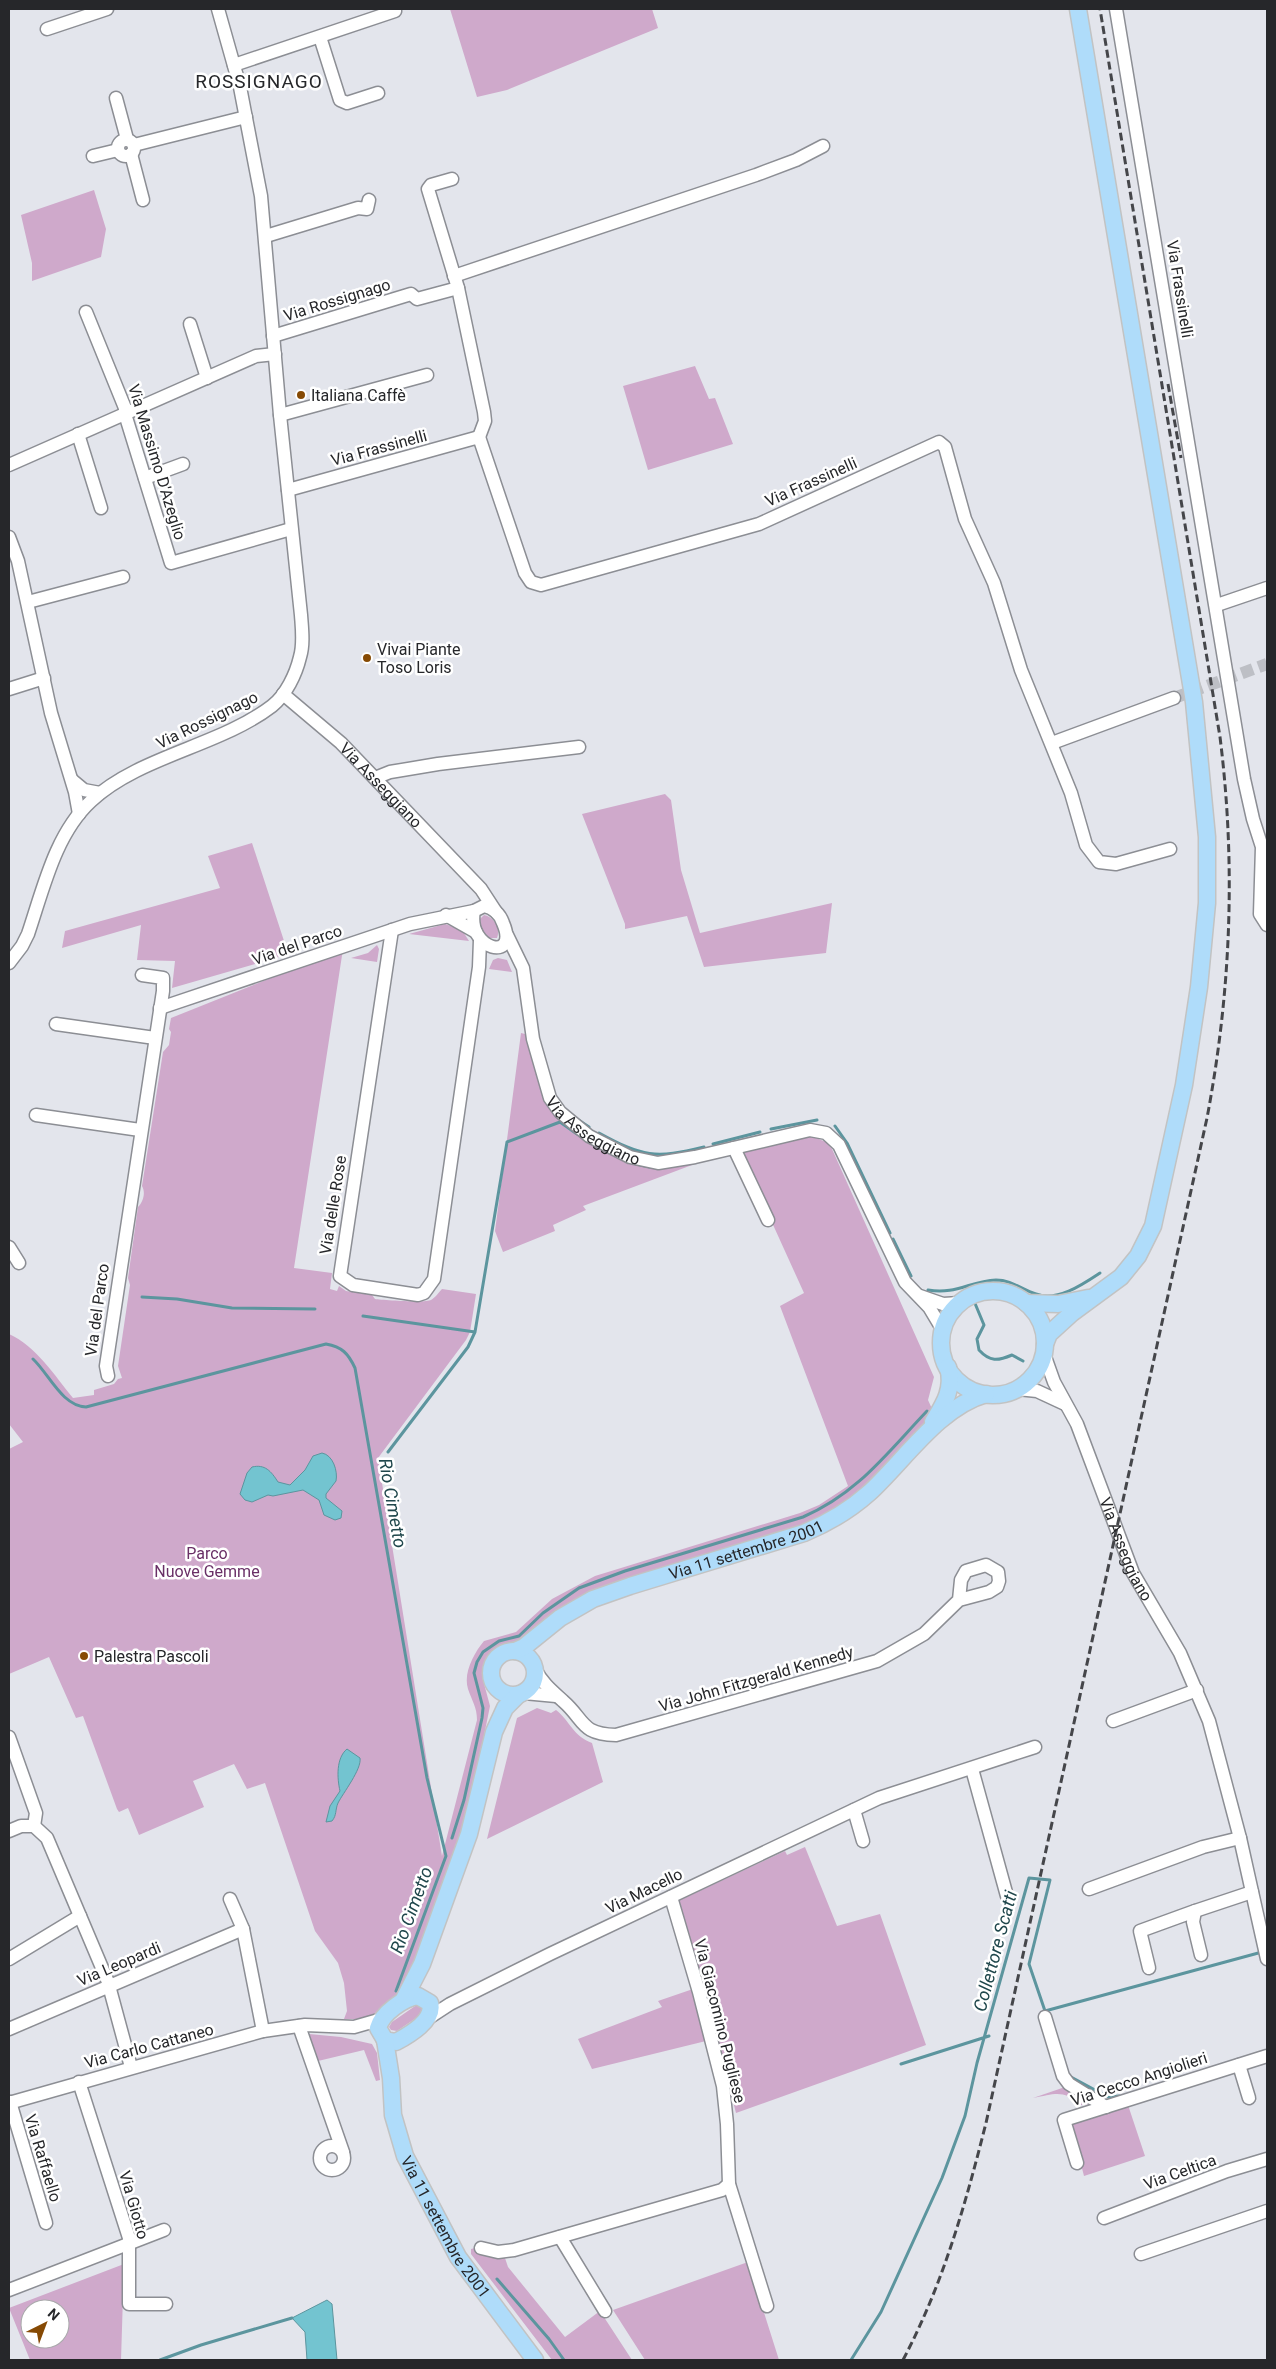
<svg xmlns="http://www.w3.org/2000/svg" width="1276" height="2369" font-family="Roboto,sans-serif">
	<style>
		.green { fill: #cfa9cb; fill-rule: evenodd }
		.water { fill: #73c4d0; stroke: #5c959e }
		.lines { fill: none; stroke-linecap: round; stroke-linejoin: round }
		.stream { stroke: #5c959e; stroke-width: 3 }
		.minor-tunnel { stroke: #bdbfc5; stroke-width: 12; stroke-dasharray: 12 6; stroke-linecap: butt }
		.minor-casing { stroke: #8c8e94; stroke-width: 15 }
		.major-casing { stroke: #c2c3c3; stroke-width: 19 }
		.minor { stroke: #fff; stroke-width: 12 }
		.major { stroke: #afdcfa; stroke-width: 16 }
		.rail { stroke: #45464a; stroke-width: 3; stroke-dasharray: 8 4; stroke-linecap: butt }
		.poi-dot { fill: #864a04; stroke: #fff; stroke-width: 2 }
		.labels { text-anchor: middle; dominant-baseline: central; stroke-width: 5; stroke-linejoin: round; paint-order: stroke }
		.street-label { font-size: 16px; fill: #26272a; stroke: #fff }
		.poi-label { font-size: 16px; fill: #26272a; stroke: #fff; text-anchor: start }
		.park-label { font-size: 16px; fill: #692f66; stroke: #fff }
		.water-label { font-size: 18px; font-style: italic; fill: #20474c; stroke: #fff }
		.quarter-label { font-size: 19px; letter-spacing: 1px; fill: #26272a; stroke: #fff }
	</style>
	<rect width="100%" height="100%" fill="#e3e5ec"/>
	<path class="green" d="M450 9H652L658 28 507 90 477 97Z
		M94 190 106 229 101 257 32 281V263L21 215Z
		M695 366 709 399 715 398 733 444 648 470 623 386Z
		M665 794 671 800 681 870 700 933 832 903 826 953 704 967 687 916 625 929V924L582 814Z
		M252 843 286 947 276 950 279 957 172 988 175 961 137 960 141 925 62 948 65 931 220 888 208 856Z
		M484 915C494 917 501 928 497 938H489L482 931 479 920Z
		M445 924 462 930 469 941 409 934Z
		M377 945 379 949 377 962 351 958 368 953Z
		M343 949 294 1268 332 1273 330 1289 337 1291 339 1286 346 1291 372 1295 375 1299C382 1300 426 1303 431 1300 435 1298 439 1292 442 1289L476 1294 470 1332 466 1340 378 1458 442 1856 477 1720C477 1707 472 1701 468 1689 463 1673 474 1653 484 1641L516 1632 552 1599 595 1576 800 1513 819 1505 848 1486 780 1306 804 1293 740 1152 811 1136 826 1142 832 1149 934 1377 928 1400 933 1411C923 1427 910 1439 898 1452 865 1487 844 1507 800 1527L581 1597 561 1608 518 1643 496 1649 486 1661 482 1676 490 1706 470 1805 404 1991C380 2013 377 2020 344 2019L347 2011 344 1983 338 1963 315 1931 265 1783 247 1789 234 1764 193 1781 204 1807 139 1835 128 1808 119 1812 117 1809 83 1716 76 1718 49 1657 9 1674V1449L23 1442 9 1424V1334C36 1346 55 1376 73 1398L94 1395V1390L114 1384 118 1379 122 1378 118 1366 130 1285 128 1278 138 1207C143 1202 146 1193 142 1186L163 1052 169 1045 171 1032 169 1029 171 1018Z
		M498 958 507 960 512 972 489 969 493 960Z
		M521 1033 529 1035 536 1066 570 1118 644 1161 700 1162 583 1206 586 1210 553 1225 555 1231 503 1252 495 1231Z
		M537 1708 551 1713 556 1710C570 1721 573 1736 592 1743L603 1782 487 1839 517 1718Z
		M805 1847 837 1926 880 1914 926 2045 736 2113 705 1993 676 1902 785 1851 787 1855Z
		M693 1989 706 2041 592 2069 578 2039 662 2007 658 2001Z
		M418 2004 423 2006 422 2014 397 2031 391 2030 389 2027 392 2022Z
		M309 2034 341 2037 372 2044 377 2053 380 2080 376 2081 364 2050 318 2061Z
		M1065 2087 1092 2104 1081 2105C1063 2089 1055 2094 1033 2098Z
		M1128 2105 1145 2156 1084 2176 1071 2125 1076 2122Z
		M475 2248 488 2255 505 2258 508 2267 565 2337 600 2311 632 2360H552L471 2254V2249Z
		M748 2262 779 2360H645L613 2310Z
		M124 2264 121 2360H30L9 2308ZM30 2309H60V2339H30Z"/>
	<path class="water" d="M322 1453C333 1455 338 1471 336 1481L326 1494V1498L342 1511 341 1518 335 1520 324 1515 319 1500 303 1490 273 1496 268 1495 252 1502 245 1500 240 1494 247 1473 252 1467C265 1464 271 1471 278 1482L290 1485 305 1470 313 1456Z
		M347 1749 360 1758C362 1769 343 1793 338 1803 335 1810 337 1815 332 1821L326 1822 330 1806 340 1791C337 1778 336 1758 347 1749Z
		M327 2300 332 2304 337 2360H307L305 2332 292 2318Z"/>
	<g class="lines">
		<path class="stream" d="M577 1119 589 1127
			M835 1126 847 1143 890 1233
			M771 1129 817 1120
			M599 1133C643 1157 655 1159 704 1147
			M713 1144 760 1132
			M636 1164 650 1167
			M893 1239 911 1276
			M967 1286 969 1291
			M928 1290C956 1295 970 1281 996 1280 1012 1280 1022 1290 1036 1294 1057 1302 1082 1285 1100 1273
			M142 1297 177 1299 232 1308 315 1309
			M974 1301 984 1325 977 1339 979 1350C990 1362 998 1361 1012 1355L1023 1361
			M363 1316 475 1332
			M33 1359C49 1374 62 1406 86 1407L326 1344C342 1347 348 1353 355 1368L427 1778 446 1856 396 1991
			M388 1452 468 1347 475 1332 507 1142 560 1122 577 1134
			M452 1838 464 1800 482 1718 483 1708 474 1673 477 1662 483 1652 499 1641 519 1636 543 1613 579 1588 625 1571 803 1517C857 1494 887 1453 927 1411
			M901 2064 989 2036
			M1071 2077 1108 2097 1119 2096
			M497 2279 549 2339 564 2360
			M160 2360 201 2345 292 2318
			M851 2360 881 2312 942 2178 965 2116 977 2063 1029 1878 1050 1880 1029 1964 1045 2011 1262 1952"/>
		<path class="minor-tunnel" d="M1174 698 1267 664"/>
		<g class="minor-casing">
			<g id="minor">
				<path d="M1116 9 1244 779 1253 819 1262 847 1260 914 1267 925"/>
				<path d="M47 29 107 9"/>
				<path d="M320 37 340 100 347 103 378 93"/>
				<path d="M234 65 395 11"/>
				<path d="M116 98 127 139"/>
				<circle cx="126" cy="148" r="8"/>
				<path d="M134 145 246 117"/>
				<path d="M131 154 143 200"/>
				<path d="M93 156 118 150"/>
				<path d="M266 236 358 208 367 209 369 200"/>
				<path d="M454 276 756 175 796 160 823 146"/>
				<path d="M458 288 484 412 485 421 479 437"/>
				<path d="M86 312 125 408V414L171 563 291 529"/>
				<path d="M190 324 207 378"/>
				<path d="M273 336 411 294 417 299 458 288 428 189 431 185 452 179"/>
				<path d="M280 415 427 375"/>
				<path d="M78 434 101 508"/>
				<path d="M9 465 256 356 275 354"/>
				<path d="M145 478 183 464"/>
				<path d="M288 490 479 437 525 573 531 582 541 585 759 524 939 442 945 447 965 519 994 583 1021 670 1071 793 1086 845 1099 862 1116 864 1170 849"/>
				<path d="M9 537 18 561 51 713 75 792 79 814"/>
				<path d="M28 602 123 577"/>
				<path d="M1217 605 1267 588"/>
				<path d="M9 689 44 678"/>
				<path id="s1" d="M283 694 341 743 481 889 496 912"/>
				<path d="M1052 743 1174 698"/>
				<path d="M375 778 390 772 438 764 579 747"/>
				<path d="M72 780 84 790 100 793"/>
				<path d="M484 906C493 908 500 914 503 923 520 963 466 950 474 911Z"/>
				<path d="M446 915 476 932"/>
				<path d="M392 930 340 1276 353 1285 418 1295 424 1293 434 1279 479 967 480 940"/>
				<path id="s2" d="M507 935 523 968 533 1039 550 1098 560 1112 589 1136 630 1157 658 1163 695 1157 810 1130 826 1133 839 1145 905 1282 929 1307 941 1327 943 1334"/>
				<path d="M9 963 22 946 28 934C43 890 55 834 91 801 139 756 220 746 272 706 286 695 296 674 300 657 304 644 302 629 301 615L280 415 261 196 240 87 218 9"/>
				<path d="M160 1008 410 924 474 911"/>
				<path d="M56 1024 155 1038"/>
				<path d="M36 1115 140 1130"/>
				<path d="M734 1148 768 1220"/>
				<path d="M9 1247 19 1263"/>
				<path d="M920 1296 943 1304 960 1303"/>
				<path id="s3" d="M1044 1354 1054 1382 1077 1424 1133 1573 1180 1653 1209 1721 1240 1838 1267 1959"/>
				<path d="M108 1376 106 1366 163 991V978L142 975"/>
				<path d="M1018 1389 1037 1391 1065 1404"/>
				<path d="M535 1669C543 1684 551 1690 563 1701 585 1720 580 1734 616 1735L877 1661 924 1634 959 1600 989 1592 997 1587 999 1581 998 1572 986 1565 966 1571 961 1580 959 1600"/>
				<path d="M524 1693 556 1696"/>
				<path d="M1113 1721 1197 1690"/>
				<path d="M9 1737 36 1813 34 1826"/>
				<path d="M972 1769 1007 1896"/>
				<path d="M854 1810 863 1841"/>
				<path d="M9 1831 21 1826H34L47 1838 108 1982 131 2067"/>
				<path d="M1089 1889 1203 1847 1240 1838"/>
				<path d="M671 1897 699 1992 723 2086 727 2124 729 2184 767 2306"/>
				<path d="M230 1899 243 1929 263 2031"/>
				<path d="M1195 1911 1252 1892"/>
				<path d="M9 1959 80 1916"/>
				<path d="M1149 1968 1140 1931 1195 1911 1193 1922 1201 1955"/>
				<path d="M1045 2017 1063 2076 1069 2084 1106 2107"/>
				<path d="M427 2019 450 2004 550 1954 879 1798 1035 1747"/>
				<path d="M299 2026 343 2152"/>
				<path d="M9 2029 243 1929"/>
				<path d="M1239 2065 1249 2098"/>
				<path d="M79 2082 129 2238V2304H166"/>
				<path d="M10 2102 46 2223"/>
				<path d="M9 2103 263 2031 305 2025 354 2027 382 2019"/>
				<circle cx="332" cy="2158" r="12"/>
				<path d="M1077 2163 1064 2120 1267 2056"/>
				<path d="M1104 2218 1227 2171 1267 2159"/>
				<path d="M560 2237 605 2311"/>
				<path d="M481 2248 498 2252 514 2250 722 2190 729 2184"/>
				<path d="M1141 2254 1267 2211"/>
				<path d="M9 2290 164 2230"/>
			</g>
		</g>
		<g class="major-casing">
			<g id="major">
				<circle cx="993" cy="1343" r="52"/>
				<path d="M1026 1303 1058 1304 1088 1298"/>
				<path d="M1045 1344 1049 1334 1072 1313 1121 1277 1138 1256 1153 1226 1184 1085 1199 987 1207 903V837L1194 702 1078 9"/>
				<path d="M933 1422C944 1404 954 1389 948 1367"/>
				<circle cx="513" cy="1673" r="22"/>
				<path id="s4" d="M515 1651 524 1647 560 1618 593 1599 630 1586 804 1533C828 1523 850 1510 869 1493 904 1461 939 1407 986 1394"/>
				<path d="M418 1996 430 2003C435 2020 409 2035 396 2042L385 2040 378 2028C382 2013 404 1998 418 1996Z"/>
				<path d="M403 2001 422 1964 469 1834 494 1732 505 1708 518 1695"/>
				<path id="s5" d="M385 2040 391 2078 393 2115 405 2156 458 2257 535 2360"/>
			</g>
		</g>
		<use href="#minor" class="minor"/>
		<use href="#major" class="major"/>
		<path class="rail" d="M1168 384 1181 458
			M903 2360C943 2284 965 2206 986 2123L1207 1118C1231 991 1236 865 1220 737L1100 9"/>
	</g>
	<g class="poi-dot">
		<circle cx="301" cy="395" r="5"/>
		<circle cx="367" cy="658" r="5"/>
		<circle cx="84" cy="1656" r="5"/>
	</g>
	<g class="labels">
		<g class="street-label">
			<text transform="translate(1180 289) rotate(81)">Via Frassinelli</text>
			<text transform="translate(337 300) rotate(-17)">Via Rossignago</text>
			<text transform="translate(379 448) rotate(-15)">Via Frassinelli</text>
			<text transform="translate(157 462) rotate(73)">Via Massimo D'Azeglio</text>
			<text transform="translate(811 482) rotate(-24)">Via Frassinelli</text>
			<text transform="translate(207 720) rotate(-26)">Via Rossignago</text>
			<text stroke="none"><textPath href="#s1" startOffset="134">Via Asseggiano</textPath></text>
			<text transform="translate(297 945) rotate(-19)">Via del Parco</text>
			<text stroke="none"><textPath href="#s2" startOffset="225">Via Asseggiano</textPath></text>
			<text transform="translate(333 1205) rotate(-81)">Via delle Rose</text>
			<text transform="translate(97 1310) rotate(-82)">Via del Parco</text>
			<text stroke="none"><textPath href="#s4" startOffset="255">Via 11 settembre 2001</textPath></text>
			<text stroke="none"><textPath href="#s3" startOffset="212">Via Asseggiano</textPath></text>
			<text transform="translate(756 1679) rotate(-16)">Via John Fitzgerald Kennedy</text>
			<text transform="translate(644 1891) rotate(-26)">Via Macello</text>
			<text transform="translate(119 1964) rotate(-23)">Via Leopardi</text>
			<text transform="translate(720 2021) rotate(76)">Via Giacomino Pugliese</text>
			<text transform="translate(149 2046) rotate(-15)">Via Carlo Cattaneo</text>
			<text transform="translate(1139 2079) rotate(-18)">Via Cecco Angiolieri</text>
			<text transform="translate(43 2158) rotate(73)">Via Raffaello</text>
			<text transform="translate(1180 2172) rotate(-20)">Via Celtica</text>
			<text transform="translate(134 2205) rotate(74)">Via Giotto</text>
			<text stroke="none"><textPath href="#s5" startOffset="200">Via 11 settembre 2001</textPath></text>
		</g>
		<g class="poi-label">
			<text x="311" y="395">Italiana Caffè</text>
			<text x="377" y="649">Vivai Piante<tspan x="377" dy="18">Toso Loris</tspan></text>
			<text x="94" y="1656">Palestra Pascoli</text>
		</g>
		<g class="park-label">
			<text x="207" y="1553">Parco<tspan x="207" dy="18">Nuove Gemme</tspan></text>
		</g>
		<g class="water-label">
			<text transform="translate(393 1503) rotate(80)">Rio Cimetto</text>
			<text transform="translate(411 1910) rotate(-70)">Rio Cimetto</text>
			<text transform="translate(995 1951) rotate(-75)">Collettore Scatti</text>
		</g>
		<g class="quarter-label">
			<text x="259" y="81">ROSSIGNAGO</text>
		</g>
	</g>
	<rect width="1276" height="2369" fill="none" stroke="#26272a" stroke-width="20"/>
	<g transform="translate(45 2324) rotate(42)"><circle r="24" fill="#ffffff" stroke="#a8a9aa"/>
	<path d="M0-4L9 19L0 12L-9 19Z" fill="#864a04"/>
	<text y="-8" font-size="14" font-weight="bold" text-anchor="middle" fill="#26272a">N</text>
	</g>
</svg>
